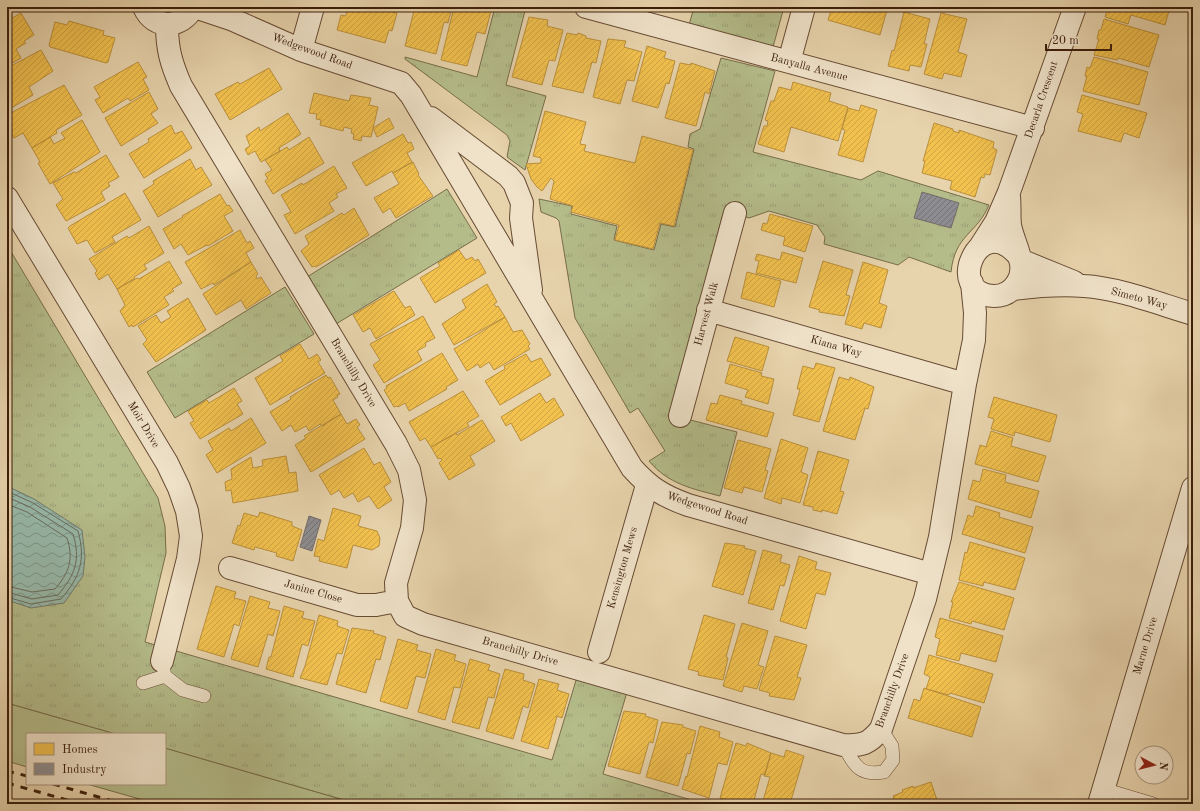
<svg xmlns="http://www.w3.org/2000/svg" width="1200" height="811" font-family="'Old Standard TT',serif">
	<style>
		.green { fill: #b4bc8a; stroke: #786d4a }
		.park { fill: url(#park-tufts); stroke: #786d4a }
		.water { fill: url(#water-waves); stroke: #737a6a }
		.homes { fill: url(#homes-hatch); stroke: #bb903a }
		.industry { fill: url(#industry-hatch); stroke: #756c6a }
		.lines { fill: none; stroke-linecap: round; stroke-linejoin: round }
		.shore { stroke: #6a6b5a; stroke-width: 1 }
		.lane-casing { stroke: #674b33; stroke-width: 14 }
		.street-casing { stroke: #674b33; stroke-width: 24 }
		.lane { stroke: #efe2c9; stroke-width: 13 }
		.street { stroke: #efe2c9; stroke-width: 22 }
		.rail { stroke: #3c1e0b; stroke-width: 3; stroke-dasharray: 7 7; stroke-linecap: butt }
		.labels { text-anchor: middle; dominant-baseline: central; stroke-width: 4; stroke-linejoin: round; paint-order: stroke }
		.street-label { font-size: 11px; fill: #3c1e0b; stroke: #efe2c9 }
	</style>
	<defs>
		<pattern id="park-tufts" width="24" height="20" patternUnits="userSpaceOnUse"><rect width="24" height="20" fill="#b4bc8a"/><path d="M3 7l-1-3M5 7V3M7 7l1-3M15 17l-1-3M17 17v-4M19 17l1-3" fill="none" stroke="#9ca176"/></pattern>
		<pattern id="water-waves" width="16" height="10" patternUnits="userSpaceOnUse"><rect width="16" height="10" fill="#97b8a9"/><path d="M0 5q4-4 8 0t8 0" fill="none" stroke="#7c9588"/></pattern>
		<pattern id="homes-hatch" width="6" height="6" patternUnits="userSpaceOnUse"><rect width="6" height="6" fill="#f2c14e"/><path d="M-1 1l2-2M0 6l6-6M5 7l2-2" fill="none" stroke="#d0a543"/></pattern>
		<pattern id="industry-hatch" width="6" height="6" patternUnits="userSpaceOnUse"><rect width="6" height="6" fill="#8d8d92"/><path d="M-1 1l2-2M0 6l6-6M5 7l2-2" fill="none" stroke="#747375"/></pattern>
	</defs>
	<rect width="100%" height="100%" fill="#e7d3ac"/>
	<filter id="stains"><feTurbulence type="fractalNoise" baseFrequency=".005" numOctaves="4"/><feColorMatrix values="0 0 0 0 .2 0 0 0 0 .09 0 0 0 0 .02 0 0 0 .5 -.17"/></filter>
	<radialGradient id="worn" r=".72"><stop offset=".6" stop-color="#630" stop-opacity="0"/><stop offset="1" stop-color="#630" stop-opacity=".3"/></radialGradient>
	<path class="green" d="M7 703 116 734H27V767L7 761Z
		M165 748 358 804H157L87 784H165Z"/>
	<path class="park" d="M495 7H526L506 85 546 96 525 170 507 157 510 141 507 135 405 59V57L477 77Z
		M694 7H784L773 47 689 25Z
		M721 58 775 71 753 152 861 180 878 171 989 205C977 234 955 234 951 272L909 257 898 265 824 244 825 237 817 225 769 211 749 218 724 210 671 415 737 432 720 496C693 489 668 484 649 461L665 451 638 408 630 413 575 318 559 221 556 218 541 212 539 199 572 206 571 214 617 226 614 240 654 250 661 224 675 227 694 149 688 147 690 134 700 129Z
		M447 189 477 238 336 324 307 277Z
		M7 245 158 498 165 526 166 553 145 642 552 760 577 677 627 692 603 774 705 804H358L165 748V734H116L7 703Z
		M285 287 314 334 175 418 147 372Z"/>
	<path class="water" d="M7 486 34 499 82 530 85 557 83 576 64 603 31 608 7 600Z"/>
	<path class="homes" d="M347 7H374L397 13 392 31 389 30 385 43 337 30 341 15 346 16Z
		M415 7H452L448 23 444 22 436 54 405 46Z
		M454 7H475L491 11 485 34 477 32 467 66 441 60Z
		M832 7H875L887 10 880 35 828 20Z
		M1108 7H1170L1165 25 1131 15 1128 24 1105 17Z
		M904 12 930 19 924 44H927L921 67 910 65 909 71 888 66 892 50 894 51Z
		M21 13 34 35 24 41 26 43 16 49 21 58 7 66V21Z
		M941 13 967 19 958 52 967 55 961 77 944 73 942 79 924 74Z
		M529 17 548 20 547 26 563 30 555 61 549 60 542 85 512 77Z
		M1104 19 1159 35 1149 67 1118 58 1117 60 1094 55 1099 39H1097L1099 30H1101Z
		M69 21 104 31 103 35 115 38 108 62 106 63 50 47 49 45 55 22 67 25Z
		M567 33 577 35 578 33 586 36V38L601 41 596 63 592 62 583 93 552 86Z
		M608 39 626 41 624 47 642 52 634 81 627 80 620 104 593 97Z
		M647 46 666 52 664 58 675 61 669 84 666 83 658 108 632 101Z
		M41 50 53 71 29 87 33 95 8 110 7 68Z
		M1094 57 1148 72 1139 105 1083 91 1087 76H1085L1087 67 1090 68Z
		M138 62 147 77 143 79 149 90 130 101 128 98 103 113 95 100 100 97 94 87Z
		M680 63 691 65V63L715 71 709 94 705 92 696 126 665 118Z
		M269 68 282 89 230 120 215 94 238 82 240 84Z
		M793 82 831 93 829 101 848 107 838 141 791 127 784 152 758 144 764 126H767L768 121 765 120 771 101H774L779 87 791 90Z
		M64 85 82 115 56 130 57 133 32 148 23 133 14 138 9 130 12 129 7 121V115Z
		M149 92 158 109 151 114 158 123 121 146 105 118Z
		M314 93 349 101 351 95 371 98 369 105 378 107 371 137 362 136 361 141 353 139 354 134 351 133 352 129 344 127 343 131 320 125 321 120 316 119 317 114 309 113Z
		M1082 95 1147 113 1139 138 1124 133 1121 142 1078 131 1083 114 1077 112Z
		M861 105 877 110 863 162 838 155 845 130 842 129 848 108 859 111Z
		M545 111 586 122 580 144 586 145 584 151 635 163 642 136 693 150 674 226 660 223 653 249 615 240 619 225 571 212 573 206 550 199 554 181 551 178 542 191 537 187 531 179 526 164 541 163V158L533 156Z
		M288 113 301 134 279 148 280 151 261 162 255 151 248 155 245 149 250 146 246 136 259 127 260 131Z
		M389 118 394 128 377 137 373 128Z
		M82 120 100 152 50 184 38 163 40 162 32 148 50 137 54 144 65 138 61 133Z
		M934 123 953 129V131L959 133V130L994 142 993 148 997 150 990 175 985 174 984 178 981 177 975 197 950 189 952 181 922 173 925 161H923Z
		M171 125 175 134 182 131 192 148 144 178 129 154 149 142 148 139Z
		M403 134 408 143 411 142 414 149 407 153 412 162 393 173 392 171 366 186 352 163Z
		M309 137 324 163 273 194 265 181 268 179 265 174 272 170 265 160 287 147 289 150Z
		M106 155 119 177 108 183 110 186 101 192 105 200 66 221 56 205 63 199 53 183 74 172 76 173Z
		M190 159 196 170 201 167 212 185 158 217 143 191 154 184 153 181Z
		M413 162 419 174 418 175 433 196 396 218 390 208 383 213 374 198 399 184 393 173Z
		M334 166 347 188 336 194 338 197 329 203 334 211 295 234 284 215 291 212 281 195 302 183 303 185Z
		M125 193 141 220 112 237 115 242 95 253 87 240 77 244 68 228 70 226Z
		M220 194 227 206 229 205 233 211 224 216 233 231 208 246 207 245 188 255 181 244 174 249 163 229 183 217 182 216Z
		M354 208 369 235 316 267 314 266 312 267 301 251 309 244 305 236 342 213 344 215Z
		M770 214 813 226 805 252 783 245 785 237 761 230 763 223 767 224Z
		M149 226 164 253 144 265 147 269 134 277 135 278 117 289 108 274 99 280 95 273 97 271 89 259 127 236 129 238Z
		M240 230 247 243 250 241 254 248 246 253 251 262 214 285 213 283 201 289 185 262Z
		M459 250 466 260 472 257 475 261 478 259 486 273 435 303 420 278 440 266 438 263Z
		M782 252 803 258 796 283 756 273 759 261 755 260 757 254 780 260Z
		M169 261 182 283 172 289 174 291 164 297 169 305 133 327 132 325 129 327 120 311 125 305 117 289 137 278 139 279Z
		M823 261 853 270 846 295 850 296 844 316 819 312 820 310 809 307Z
		M251 262 258 274 256 276 257 279 261 277 271 293 246 309 241 300 216 315 203 294Z
		M863 262 888 270 879 303 887 306 881 328 864 323 862 329 845 324Z
		M747 272 781 281 774 307 741 298Z
		M487 284 497 302 494 304 496 307 498 306 505 317 454 345 442 324 466 308 462 300Z
		M394 291 405 308 410 306 415 315 376 339 370 328 363 332 353 315Z
		M188 298 206 330 156 362 143 344 147 340 138 326 156 315 161 323 171 317 167 311Z
		M423 316 435 338 425 343 426 346 417 351 422 360 384 383 373 365 380 360 370 344Z
		M505 317 513 332 522 330 530 344 528 346 530 349 494 370 489 362 480 368 478 364 467 371 454 349Z
		M735 337 769 347 762 371 727 361Z
		M300 344 309 359 317 354 321 360 318 362 325 373 270 405 255 378 283 361 280 356Z
		M442 353 458 380 446 387 447 389 409 411 405 403 398 407 397 406 394 407 384 390 387 388 386 386Z
		M526 354 531 362 541 358 551 375 500 405 485 381 505 369 504 366Z
		M816 363 835 368 819 422 793 415 800 389H797L803 366 814 369Z
		M730 364 762 373 761 376 774 379 768 404 745 397 748 390 725 383Z
		M326 375 328 378 330 377 340 394 337 395 338 397 333 400 341 414 322 426 320 424 309 431 306 426 295 432 291 425 282 431 270 412 291 399 290 397Z
		M839 377 849 380 850 377 874 387 868 409 865 408 855 440 823 431Z
		M234 388 242 401 237 404 243 414 200 439 190 423 194 421 188 411 207 400 209 403Z
		M463 391 479 416 467 423 469 426 431 447 425 438 420 441 409 422Z
		M540 393 546 403 554 398 564 415 521 441 511 423 506 426 501 417Z
		M720 395 742 401 741 404 774 413 767 437 706 420 711 403 717 404Z
		M994 397 1057 415 1050 442 1015 432 1014 436 991 429 994 419 988 417Z
		M341 414 347 424 356 419 360 425 357 427 365 439 311 472 295 445 306 438 304 436Z
		M251 418 266 443 217 473 206 455 213 450 208 441 229 428 231 431Z
		M482 420 495 441 470 456 475 465 449 480 439 463 442 460 440 458 438 459 431 447 456 433 457 435Z
		M991 431 1013 438 1011 446 1046 456 1038 482 975 464 980 445 986 447Z
		M781 439 808 448 801 472 808 475 800 503 782 498 781 504 764 498Z
		M738 440 771 449 765 470 768 471 762 492 744 487 742 493 724 488Z
		M364 448 374 465 380 462 391 482 384 487 392 500 378 509 369 496 358 502 353 493 344 498 339 490 331 495 319 475Z
		M818 451 849 460 840 491 844 492 837 514 822 510V512L813 510V507L803 505Z
		M286 456 289 473 296 472 298 491 233 503 231 490 226 491 225 482 232 479 231 469 251 457 253 468 263 466 262 460Z
		M983 469 1006 475 1005 482 1039 491 1031 518 968 499 973 480 980 482Z
		M976 506 1000 513 999 517 1033 527 1025 553 962 534 968 515 973 517Z
		M333 508 361 516 358 526 377 531 380 538 379 546 372 550 353 545 347 568 319 561 320 557 314 556 318 539 324 541Z
		M260 512 292 522V526L302 530 293 561 276 556 277 553 255 547 254 550 232 543 238 525 240 526 244 513 258 517Z
		M970 542 1025 558 1015 590 984 582 983 586 959 580 965 552 967 553Z
		M725 543 745 546 744 548 756 551 743 595 712 586Z
		M763 550 782 555 780 562 790 565 784 586 780 585 773 610 748 603Z
		M799 556 817 562 815 569 831 573 825 595 816 593 806 629 780 621Z
		M959 582 1014 598 1004 630 972 621 971 624 949 618 953 602H951Z
		M216 586 236 592 234 598 246 601 239 626 234 624 224 657 197 649Z
		M250 596 270 602 268 608 280 611 273 636 268 634 258 667 231 659Z
		M284 606 304 612 302 618 315 621 308 646 302 644 293 677 266 669 269 657H271Z
		M319 615 338 621 337 626 349 630 342 654 337 653 327 685 300 678 305 666Z
		M704 615 735 624 726 657 728 658 723 680 698 675 699 672 688 669Z
		M940 618 1003 636 996 662 961 653 959 661 936 655 940 639 935 637Z
		M742 623 768 631 758 665 764 667 757 689 744 686 742 692 723 686Z
		M352 628 374 631 373 633 386 637 380 660 376 659 366 693 336 684Z
		M775 636 807 645 797 677 801 678 794 700 769 696 770 693 759 690Z
		M398 639 418 645 416 650 431 654 425 678 416 676 407 709 380 701Z
		M436 649 456 655 454 660 466 664 460 688 454 687 445 720 418 712Z
		M929 655 993 674 984 703 950 693 949 695 926 689 930 677 924 674Z
		M470 659 490 665 488 670 500 674 494 698 488 697 479 729 452 722Z
		M505 669 524 674 523 680 535 684 528 708 523 706 513 739 486 731Z
		M539 679 559 684 557 690 569 694 562 718 557 716 548 749 521 741Z
		M924 688 981 707 972 737 908 718 914 699 920 701Z
		M624 711 646 714 645 716 658 720 653 743 649 742 640 774 608 766Z
		M662 722 683 725V727L696 731 690 754 687 753 678 786 646 777Z
		M700 726 720 732 719 737 733 742 727 765 718 763 709 798 682 789 686 776 687 777Z
		M736 743 746 746 747 743 771 753 765 775 761 774 753 804H742L720 798Z
		M786 750 804 756 790 804H762L770 777 764 776 771 753 784 757Z
		M931 782 938 803 896 804 893 796 903 792 902 790 913 786V788Z"/>
	<path class="industry" d="M922 192 959 203 951 228 914 218Z
		M309 516 321 520 312 551 300 547Z"/>
	<g class="lines">
		<path class="shore" d="M7 491 33 503 78 531C86 560 80 577 61 599L31 604 7 597
			M7 497 30 507 73 534C81 560 75 575 58 595L32 599 7 592
			M7 504 27 512 67 538C74 559 69 573 55 589L32 592 7 586"/>
		<g class="lane-casing">
			<path id="lane" d="M162 661 165 676 183 690 204 696
				M143 683 165 676
				M843 745C855 765 858 776 884 772L893 760 892 746 881 729
				M1103 789 1153 804"/>
		</g>
		<g class="street-casing">
			<path id="street" d="M144 7C154 30 182 29 193 7
				M195 7 231 19 301 50 401 83 411 95 632 468C650 488 663 496 688 505L931 574
				M586 7 1033 128
				M167 25C167 49 171 63 181 86L396 444 409 470 415 500 412 528 396 583 397 601 405 616 423 624 843 745C862 746 869 744 881 729L925 599 940 537 965 384 974 340 975 313 972 283
				M301 50 313 7
				M789 62 804 7
				M431 118 508 176 514 183 522 203 521 218 531 290
				M1009 197C1010 206 1009 216 1010 225 1013 243 1029 266 1017 283 1012 291 1004 296 994 296 944 295 978 210 1018 255
				M7 198 167 463 179 488 187 511 191 536 188 559 162 661
				M980 247 996 222 1009 192 1075 7
				M1020 260 1074 282
				M1013 289C1037 286 1060 284 1084 286 1119 288 1159 304 1193 314
				M708 310 965 384
				M680 416 735 213
				M230 568 357 605H376L397 601
				M599 652 647 485
				M1099 804 1193 488"/>
		</g>
		<use href="#lane" class="lane"/>
		<use href="#street" class="street"/>
		<path class="rail" d="M7 771 27 776
			M7 783 81 804
			M53 784 123 804
			M7 799 23 804"/>
	</g>
	<g class="labels">
		<g class="street-label">
			<text transform="translate(312 52) rotate(20)">Wedgewood Road</text>
			<text transform="translate(809 68) rotate(15)">Banyalla Avenue</text>
			<text transform="translate(1042 100) rotate(-71)">Decarla Crescent</text>
			<text transform="translate(1139 299) rotate(15)">Simeto Way</text>
			<text transform="translate(707 314) rotate(-75)">Harvest Walk</text>
			<text transform="translate(836 347) rotate(16)">Kiana Way</text>
			<text transform="translate(353 373) rotate(59)">Branchilly Drive</text>
			<text transform="translate(143 425) rotate(59)">Moir Drive</text>
			<text transform="translate(707 509) rotate(18)">Wedgewood Road</text>
			<text transform="translate(623 568) rotate(-74)">Kensington Mews</text>
			<text transform="translate(313 592) rotate(16)">Janine Close</text>
			<text transform="translate(1146 646) rotate(-73)">Marne Drive</text>
			<text transform="translate(520 652) rotate(16)">Branchilly Drive</text>
			<text transform="translate(893 691) rotate(-70)">Branchilly Drive</text>
		</g>
	</g>
	<rect width="1200" height="811" fill="none" stroke="#e7d3ac" stroke-width="24"/>
	<rect x="8" y="8" width="1184" height="795" fill="none" stroke="#3c1e0b" stroke-width="2"/>
	<rect x="12" y="12" width="1176" height="787" fill="none" stroke="#3c1e0b"/>
	<rect x="26" y="733" width="140" height="52" fill="#efe2c9" stroke="#a7947d"/>
	<rect x="34" y="743" width="20" height="12" fill="#f2c14e" stroke="#a7947d"/>
	<text x="62" y="753" font-size="12" fill="#3c1e0b">Homes</text>
	<rect x="34" y="763" width="20" height="12" fill="#8d8d92" stroke="#a7947d"/>
	<text x="62" y="773" font-size="12" fill="#3c1e0b">Industry</text>
	<g transform="translate(1154 765) rotate(97)"><circle r="19" fill="#efe2c9" stroke="#a7947d"/>
	<path d="M0-3L7 15L0 10L-7 15Z" fill="#8f2418"/>
	<text y="-6" font-size="11" font-weight="bold" text-anchor="middle" fill="#3c1e0b">N</text>
	</g>
	<path d="M1046 44v6h65v-6" fill="none" stroke="#3c1e0b" stroke-width="2"/>
	<text x="1052" y="44" font-size="12" fill="#3c1e0b" stroke="#efe2c9" stroke-width="3" paint-order="stroke">20 m</text>
	<rect width="100%" height="100%" filter="url(#stains)"/>
	<rect width="100%" height="100%" fill="url(#worn)"/>
</svg>
